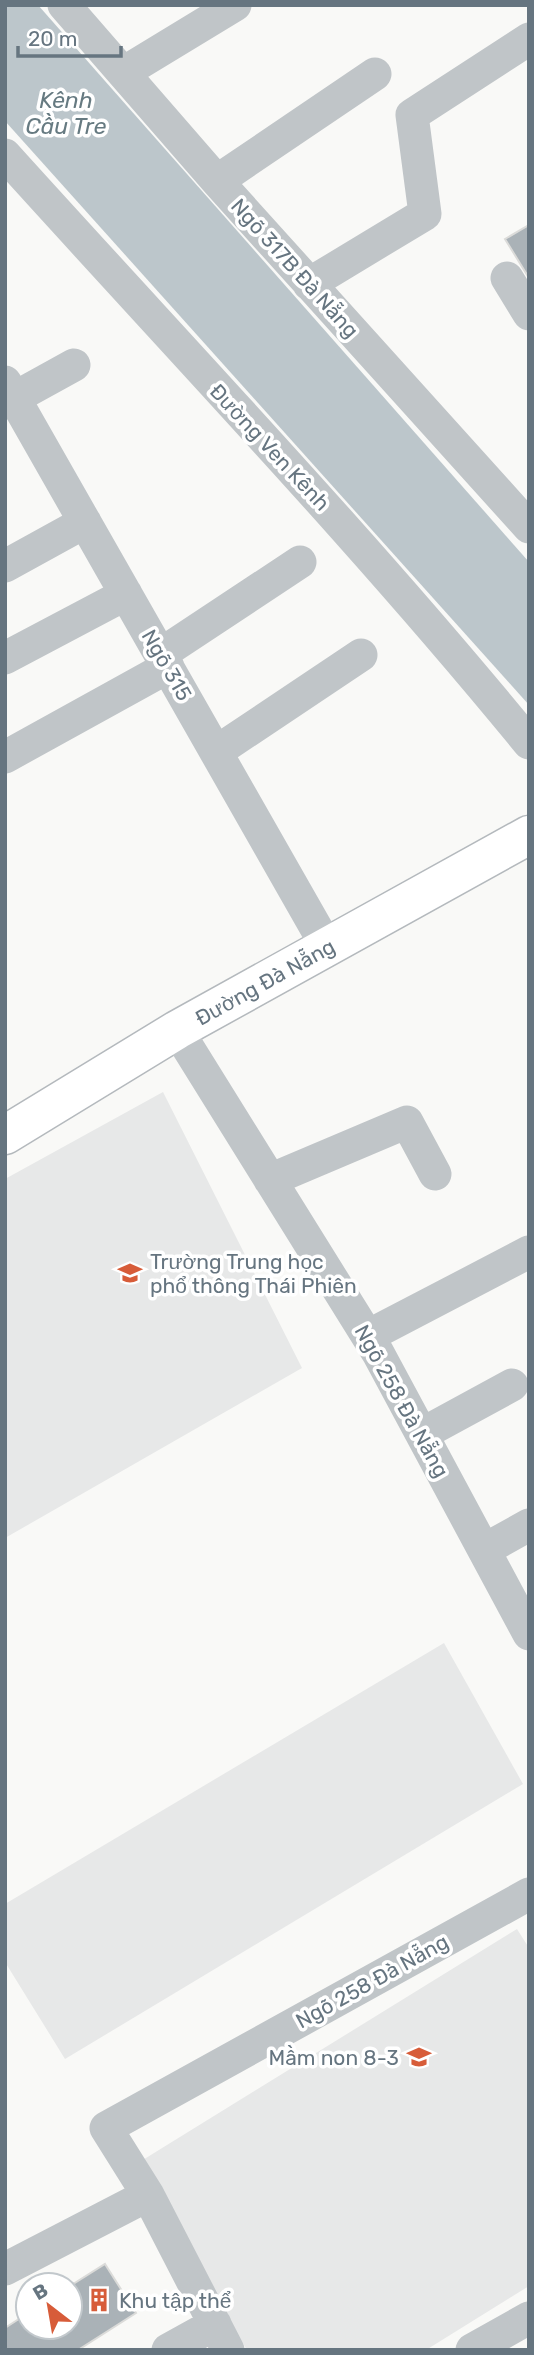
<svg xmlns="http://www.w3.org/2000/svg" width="534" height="2355" font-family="Rubik,sans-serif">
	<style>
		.built { fill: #e7e8e8 }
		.water { fill: #bcc6cb }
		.building { fill: #aab2b7; stroke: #dbdbd9; stroke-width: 2 }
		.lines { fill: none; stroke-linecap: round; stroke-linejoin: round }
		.major-casing { stroke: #b4b9bd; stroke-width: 41 }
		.minor { stroke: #c0c5c8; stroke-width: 33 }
		.major { stroke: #fff; stroke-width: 38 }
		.labels { text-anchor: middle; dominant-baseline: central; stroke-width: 7; stroke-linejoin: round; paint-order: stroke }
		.street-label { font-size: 21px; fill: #667580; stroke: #fff }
		.poi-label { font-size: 21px; fill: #667580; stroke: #fff; text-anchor: start }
		.water-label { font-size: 23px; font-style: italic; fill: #667a81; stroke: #fff }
	</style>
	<rect width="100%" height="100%" fill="#f9f9f7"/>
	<path class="built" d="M163 1092 302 1368 5 1538V1179Z
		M444 1643 523 1784 65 2059 5 1962V1904Z
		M517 1929 529 1948V2286L426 2350H247L133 2166Z"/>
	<path class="water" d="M5 5H38L529 562V705L5 121Z"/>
	<path class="building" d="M529 225V278L505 239Z
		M105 2264 136 2313 78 2350H5V2328L28 2313V2327H70V2286Z"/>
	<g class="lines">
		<g class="major-casing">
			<path id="major" d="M5 1135 177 1030 529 835"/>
		</g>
		<path class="minor" d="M64 5 217 181 529 527
			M123 73 235 5
			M5 155C181 350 363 540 529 743
			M217 181 375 74
			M507 278 529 314
			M309 284 425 214 412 115 529 39
			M5 382 327 947
			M5 403 74 365
			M5 566 85 522
			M161 654 300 562
			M5 658 126 594
			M216 752 361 655
			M5 757 168 667
			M177 1030 378 1353 529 1634
			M270 1180 407 1122 435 1174
			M368 1336 529 1252
			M422 1434 512 1385
			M484 1550 529 1525
			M5 2269 148 2195
			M168 2350 215 2324
			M228 2350 148 2195 106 2128 529 1894
			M472 2350 529 2318"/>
		<use href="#major" class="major"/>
	</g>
	<defs>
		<g id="school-bare" transform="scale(1.89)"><path d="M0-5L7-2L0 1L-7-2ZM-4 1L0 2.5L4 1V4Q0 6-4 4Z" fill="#d75c39" stroke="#fff" stroke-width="2.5" paint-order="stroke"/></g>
		<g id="building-bare" transform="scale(1.89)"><path d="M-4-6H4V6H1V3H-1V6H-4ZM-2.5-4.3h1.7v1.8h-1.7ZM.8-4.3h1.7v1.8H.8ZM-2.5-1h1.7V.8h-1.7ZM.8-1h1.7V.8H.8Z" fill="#d75c39" stroke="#fff" stroke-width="2.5" paint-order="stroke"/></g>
	</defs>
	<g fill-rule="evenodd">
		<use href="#school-bare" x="130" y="1273"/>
		<use href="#school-bare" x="419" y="2057"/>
		<use href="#building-bare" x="99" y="2300"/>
	</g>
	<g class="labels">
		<g class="street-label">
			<text transform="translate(295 268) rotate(48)">Ngõ 317B Đà Nẵng</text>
			<text transform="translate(270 447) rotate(47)">Đường Ven Kênh</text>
			<text transform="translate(167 665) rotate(60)">Ngõ 315</text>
			<text transform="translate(265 982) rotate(-29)">Đường Đà Nẵng</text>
			<text transform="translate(402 1401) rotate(61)">Ngõ 258 Đà Nẵng</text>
			<text transform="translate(372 1981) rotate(-29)">Ngõ 258 Đà Nẵng</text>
		</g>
		<g class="poi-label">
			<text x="150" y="1261">Trường Trung học<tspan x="150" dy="24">phổ thông Thái Phiên</tspan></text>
			<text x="399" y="2057" text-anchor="end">Mầm non 8-3</text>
			<text x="119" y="2300">Khu tập thể</text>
		</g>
		<g class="water-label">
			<text x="66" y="100">Kênh<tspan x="66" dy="26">Cầu Tre</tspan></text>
		</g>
	</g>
	<rect width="534" height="2355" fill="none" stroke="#667580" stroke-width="14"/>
	<g transform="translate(49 2306) rotate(329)"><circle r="33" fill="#ffffff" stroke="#c2c8cc" stroke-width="2"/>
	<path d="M0-5L12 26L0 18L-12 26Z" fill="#d75c39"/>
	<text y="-10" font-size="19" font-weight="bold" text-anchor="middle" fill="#667580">B</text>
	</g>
	<path d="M18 46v10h103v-10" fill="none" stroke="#667580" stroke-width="3.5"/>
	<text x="28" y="46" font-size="21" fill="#667580" stroke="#ffffff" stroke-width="5" paint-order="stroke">20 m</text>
</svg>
